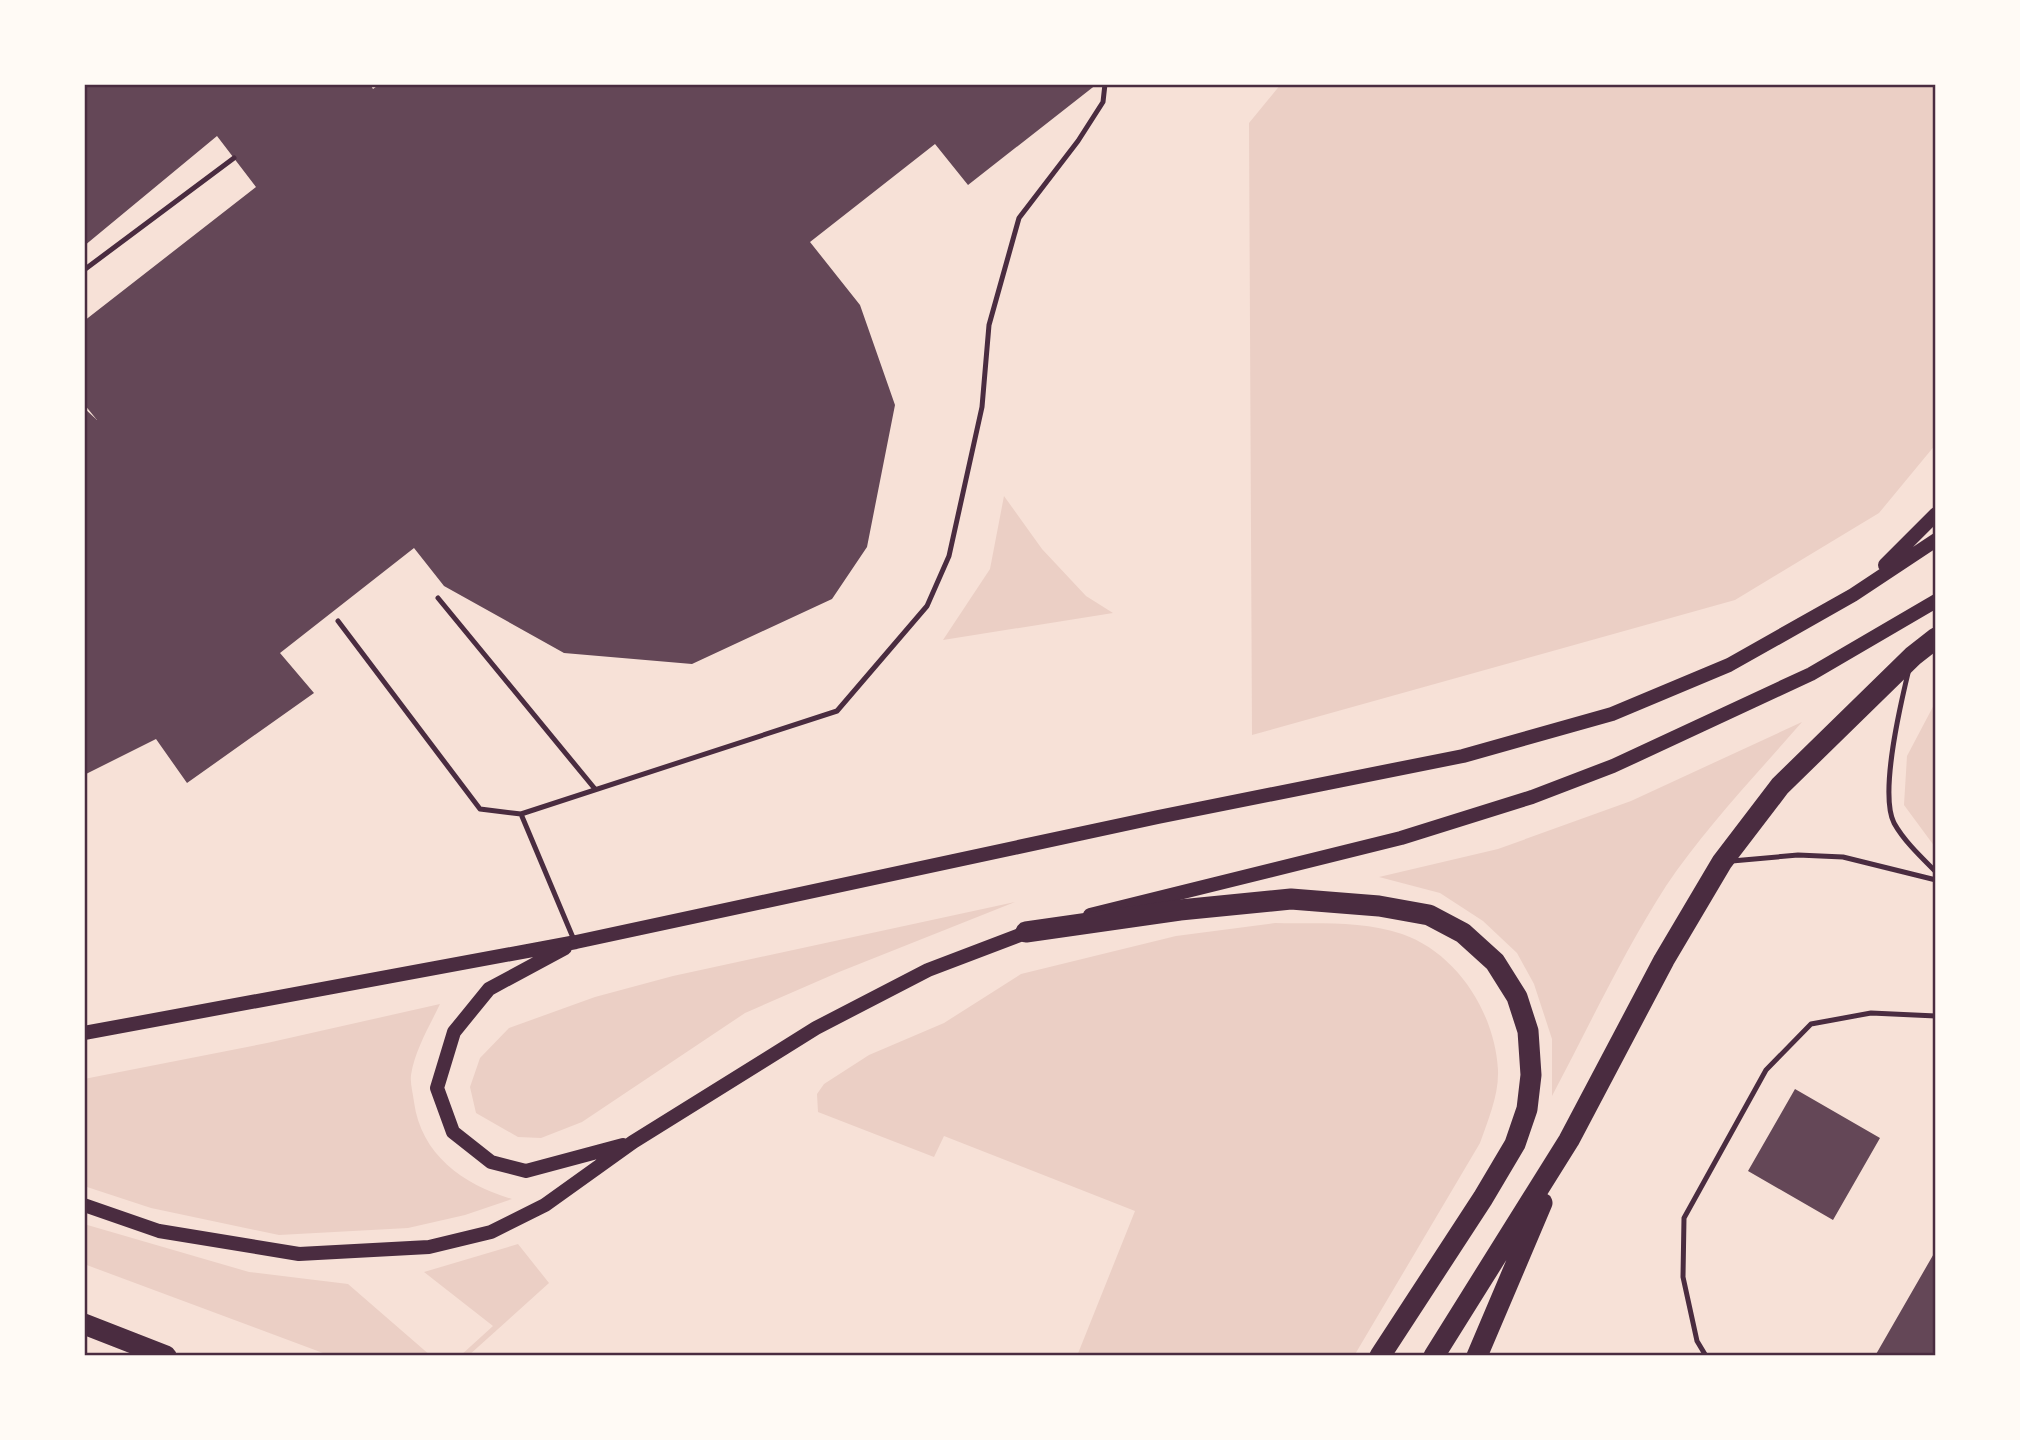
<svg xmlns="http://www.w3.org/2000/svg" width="2020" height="1440" font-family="'Alegreya Sans',sans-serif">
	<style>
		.green { fill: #ebcfc5 }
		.building { fill: #644757 }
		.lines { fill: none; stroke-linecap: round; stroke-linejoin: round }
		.service { stroke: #4a2c40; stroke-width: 5 }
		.secondary { stroke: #4a2c40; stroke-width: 14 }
		.motorway { stroke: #4a2c40; stroke-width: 21 }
		.neatline { fill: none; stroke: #4a2c40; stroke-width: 2.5 }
	</style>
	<rect width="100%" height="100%" fill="#f7e1d7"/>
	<path class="green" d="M1281 84H1936V444L1879 513 1735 600 1252 735 1249 123Z
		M1004 496 1042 549 1086 596 1113 613 943 640 990 569Z
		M1936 701V847H1935L1904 805 1907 756Z
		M1802 722C1756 775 1705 828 1666 886 1623 953 1589 1026 1552 1096V1039L1534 984 1517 953 1483 921 1440 893 1379 877 1498 849 1631 801Z
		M1015 902 839 972 745 1013 582 1122 541 1138 518 1137 476 1113 470 1087 480 1058 509 1028 595 997 673 976Z
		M1275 923C1317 924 1362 920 1402 934 1457 953 1495 1013 1498 1070 1499 1095 1488 1120 1480 1143L1354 1356H1077L1135 1211 944 1136 934 1157 818 1112 817 1094 824 1084 869 1055 944 1023 1021 974 1176 936Z
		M440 1004C429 1027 415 1050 411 1075 410 1084 413 1093 414 1102 421 1155 464 1185 512 1199L465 1215 408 1228 279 1235 151 1208 84 1186V1079L267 1043Z
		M84 1224 249 1272 348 1284 431 1356H331L84 1264Z
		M518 1244 549 1283 468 1356H460L493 1326 424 1272Z"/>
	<path class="building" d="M84 84H370L373 89 380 84H1097L968 185 935 144 810 242 860 305 895 405 867 547 832 599 692 664 564 653 444 586 414 548 280 653 314 693 187 783 156 739 84 775V408L97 420 84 404V321L256 187 217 136 84 246Z
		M1795 1089 1880 1138 1833 1220 1748 1171Z
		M1936 1250V1356H1875Z"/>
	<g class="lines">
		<path class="service" d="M84 270 234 158
			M438 598 595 789
			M338 621 480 809 521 814 837 711 927 606 949 556 982 407 989 325 1019 218 1078 141 1103 102 1105 84
			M1909 669C1901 702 1879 793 1894 823 1904 841 1921 857 1936 872
			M521 814 574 940
			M1732 861 1798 855 1843 857 1936 880
			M1706 1356 1697 1341 1683 1277 1684 1218 1766 1070 1811 1024 1871 1013 1936 1016"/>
		<path class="secondary" d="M1885 565 1936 514
			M1090 915 1401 838 1532 797 1613 766 1811 674 1936 601
			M565 948 489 989 454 1032 437 1088 453 1132 491 1162 526 1171 623 1145
			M84 1033 576 942 1158 817 1463 756 1612 714 1729 665 1853 595 1936 540
			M84 1205 159 1231 299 1254 429 1247 491 1232 545 1205 633 1142 816 1028 928 970 1033 930"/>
		<path class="motorway" d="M1026 932 1180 910 1291 899 1379 906 1429 915 1463 933 1495 962 1517 997 1528 1031 1531 1075 1527 1109 1515 1144 1483 1198 1380 1356
			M84 1324 166 1356
			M1434 1356 1569 1140 1664 960 1722 862 1780 786 1913 656 1936 638
			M1477 1356 1542 1203"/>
	</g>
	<rect width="2020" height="1440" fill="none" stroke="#fffaf5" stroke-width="172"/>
	<rect x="86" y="86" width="1848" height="1268" class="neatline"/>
</svg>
